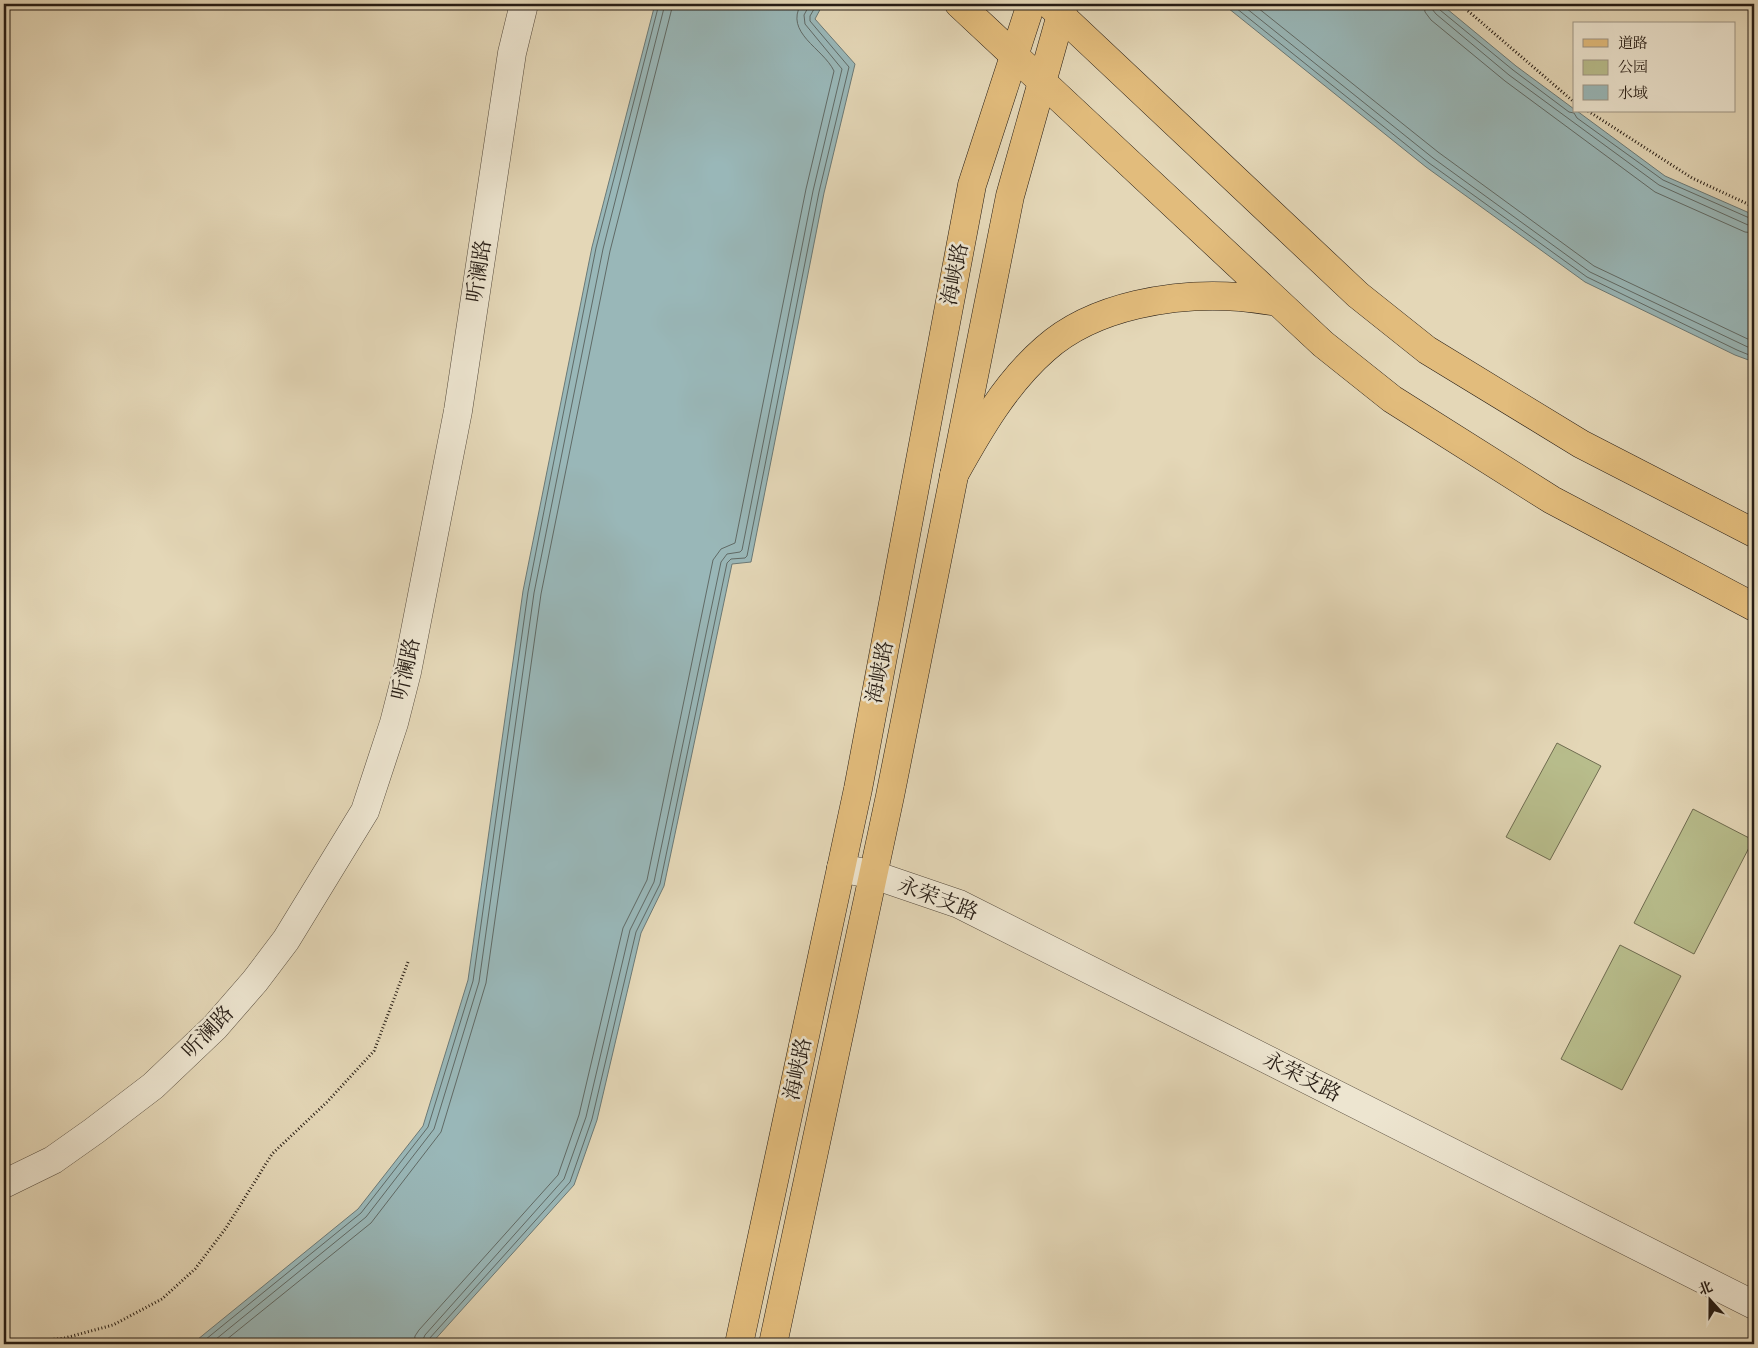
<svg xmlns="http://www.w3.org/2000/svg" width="1758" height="1348" font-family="'IM FELL Double Pica','Noto Serif SC',serif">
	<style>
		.green { fill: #b8bd8c; stroke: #6f6c50 }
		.water { fill: #99b7b8; stroke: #6b7976 }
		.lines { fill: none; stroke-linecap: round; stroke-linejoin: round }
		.shore { stroke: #606a66; stroke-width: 1 }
		.minor-casing { stroke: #564b3d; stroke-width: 29 }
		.major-casing { stroke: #261c14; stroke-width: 29 }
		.highway-casing { stroke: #261c14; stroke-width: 29 }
		.path { stroke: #261c14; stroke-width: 3; stroke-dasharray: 1 2.5; stroke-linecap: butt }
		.minor { stroke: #ede5d0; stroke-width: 28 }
		.major { stroke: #e2bc7c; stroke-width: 28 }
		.highway { stroke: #e2bc7c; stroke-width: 28 }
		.labels { text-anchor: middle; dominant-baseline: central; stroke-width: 5; stroke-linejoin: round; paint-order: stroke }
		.street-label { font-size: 21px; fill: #261c14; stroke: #ede5d0 }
	</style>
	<rect width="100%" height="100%" fill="#e4d7b7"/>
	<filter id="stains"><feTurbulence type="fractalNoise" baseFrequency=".004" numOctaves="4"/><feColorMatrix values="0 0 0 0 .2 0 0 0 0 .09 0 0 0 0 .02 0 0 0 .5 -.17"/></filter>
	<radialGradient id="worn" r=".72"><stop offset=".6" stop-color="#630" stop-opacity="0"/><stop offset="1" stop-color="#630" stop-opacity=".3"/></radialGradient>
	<path class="green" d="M1557 743 1601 766 1550 860 1506 837Z
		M1693 809 1753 840 1694 954 1634 923Z
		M1620 945 1681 976 1622 1090 1561 1059Z"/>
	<path class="water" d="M655 4H823L815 19 855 64 824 193 751 562 732 564 664 886 641 933 597 1120 574 1185 431 1344H192L358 1209 423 1126 468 980 523 591 592 247Z
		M1223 4H1441L1516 66 1574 109V111H1577L1665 176 1754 215V362L1735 355 1585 282 1426 167Z"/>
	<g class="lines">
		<path class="shore" d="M1231 4 1429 163 1587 277 1737 350 1754 357
			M1241 4 1433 158 1590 272 1754 350
			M1253 4 1438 152 1594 266 1754 342
			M1424 4 1425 12 1431 20 1505 81 1655 192 1745 232 1754 233
			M1432 4V9L1436 14 1509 75 1659 185 1748 225 1754 226
			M1438 4 1440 10 1513 70 1569 112 1574 113 1577 118 1663 180 1754 220
			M200 1344 361 1213 428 1127 473 981 528 592 596 248 659 4
			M210 1344 366 1217 434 1129 479 982 534 593 603 249 665 4
			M221 1344 371 1223 441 1132 486 983 541 594 610 251 673 4
			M414 1344 415 1336 419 1330 558 1175 579 1115 623 928 647 880 713 560 721 549 735 543 806 189 834 71C823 48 784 33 801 4
			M421 1344 425 1335 564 1179 586 1117 630 930 654 882 721 562 727 554 740 552 742 550 813 191 842 69 805 24 804 15 810 4
			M428 1344 429 1339 570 1182 592 1119 636 932 660 884 727 563 731 559 745 558 747 556 819 192 849 67 810 21V16L817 4"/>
		<g class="minor-casing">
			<path id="minor" d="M841 868 874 875 959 904 1754 1305
				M4 1184 53 1160 94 1131 153 1086 215 1027 255 981 286 940 365 811 394 723 407 672 458 411 512 53 524 4"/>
		</g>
		<g class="major-casing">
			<path id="major" d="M739 1344 858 789 972 185 1031 4
				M773 1344 890 796 1010 196 1064 4"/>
		</g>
		<g class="highway-casing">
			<path id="highway" d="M959 4 1323 344 1392 399 1552 500 1754 607
				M1049 4 1358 295 1427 350 1581 444 1754 533
				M954 475C979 430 1006 383 1045 349 1094 305 1176 292 1240 297 1252 298 1265 300 1277 302"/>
		</g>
		<path class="path" d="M1460 4 1574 102
			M1588 111 1692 178 1754 207
			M12 1344 65 1338 113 1325 162 1299 195 1269 226 1228 272 1154 327 1102 374 1051 408 962"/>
		<use href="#minor" class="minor"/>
		<use href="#major" class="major"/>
		<use href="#highway" class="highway"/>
	</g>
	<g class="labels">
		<g class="street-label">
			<text transform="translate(479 271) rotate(-81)">听澜路</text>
			<text transform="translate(955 274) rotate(-79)">海峡路</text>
			<text transform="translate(406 669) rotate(-77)">听澜路</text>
			<text transform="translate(880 672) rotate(-79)">海峡路</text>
			<text transform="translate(938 899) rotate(21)">永荣支路</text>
			<text transform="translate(208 1032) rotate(-46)">听澜路</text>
			<text transform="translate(798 1069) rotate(-78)">海峡路</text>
			<text transform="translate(1302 1077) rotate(27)">永荣支路</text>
		</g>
	</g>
	<rect width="1758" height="1348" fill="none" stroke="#e4d7b7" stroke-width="20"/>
	<rect x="5" y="5" width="1748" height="1338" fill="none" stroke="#261c14" stroke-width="2.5"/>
	<rect x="10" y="10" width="1738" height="1328" fill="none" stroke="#261c14"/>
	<rect x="1573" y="22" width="162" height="90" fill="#ede5d0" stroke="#9d9585"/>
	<rect x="1583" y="39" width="25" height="8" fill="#e2bc7c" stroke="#9d9585"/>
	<text x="1618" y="48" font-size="15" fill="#261c14">道路</text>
	<rect x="1583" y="60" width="25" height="15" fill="#b8bd8c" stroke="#9d9585"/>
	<text x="1618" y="72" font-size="15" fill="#261c14">公园</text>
	<rect x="1583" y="85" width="25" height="15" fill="#99b7b8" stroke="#9d9585"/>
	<text x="1618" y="98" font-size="15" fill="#261c14">水域</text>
	<g transform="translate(1710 1300) rotate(339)" stroke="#ede5d0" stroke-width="4" paint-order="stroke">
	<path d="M0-4L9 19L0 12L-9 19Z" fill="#261c14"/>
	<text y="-8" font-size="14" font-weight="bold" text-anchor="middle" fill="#261c14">北</text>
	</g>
	<rect width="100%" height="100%" filter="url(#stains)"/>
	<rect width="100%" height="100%" fill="url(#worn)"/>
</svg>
